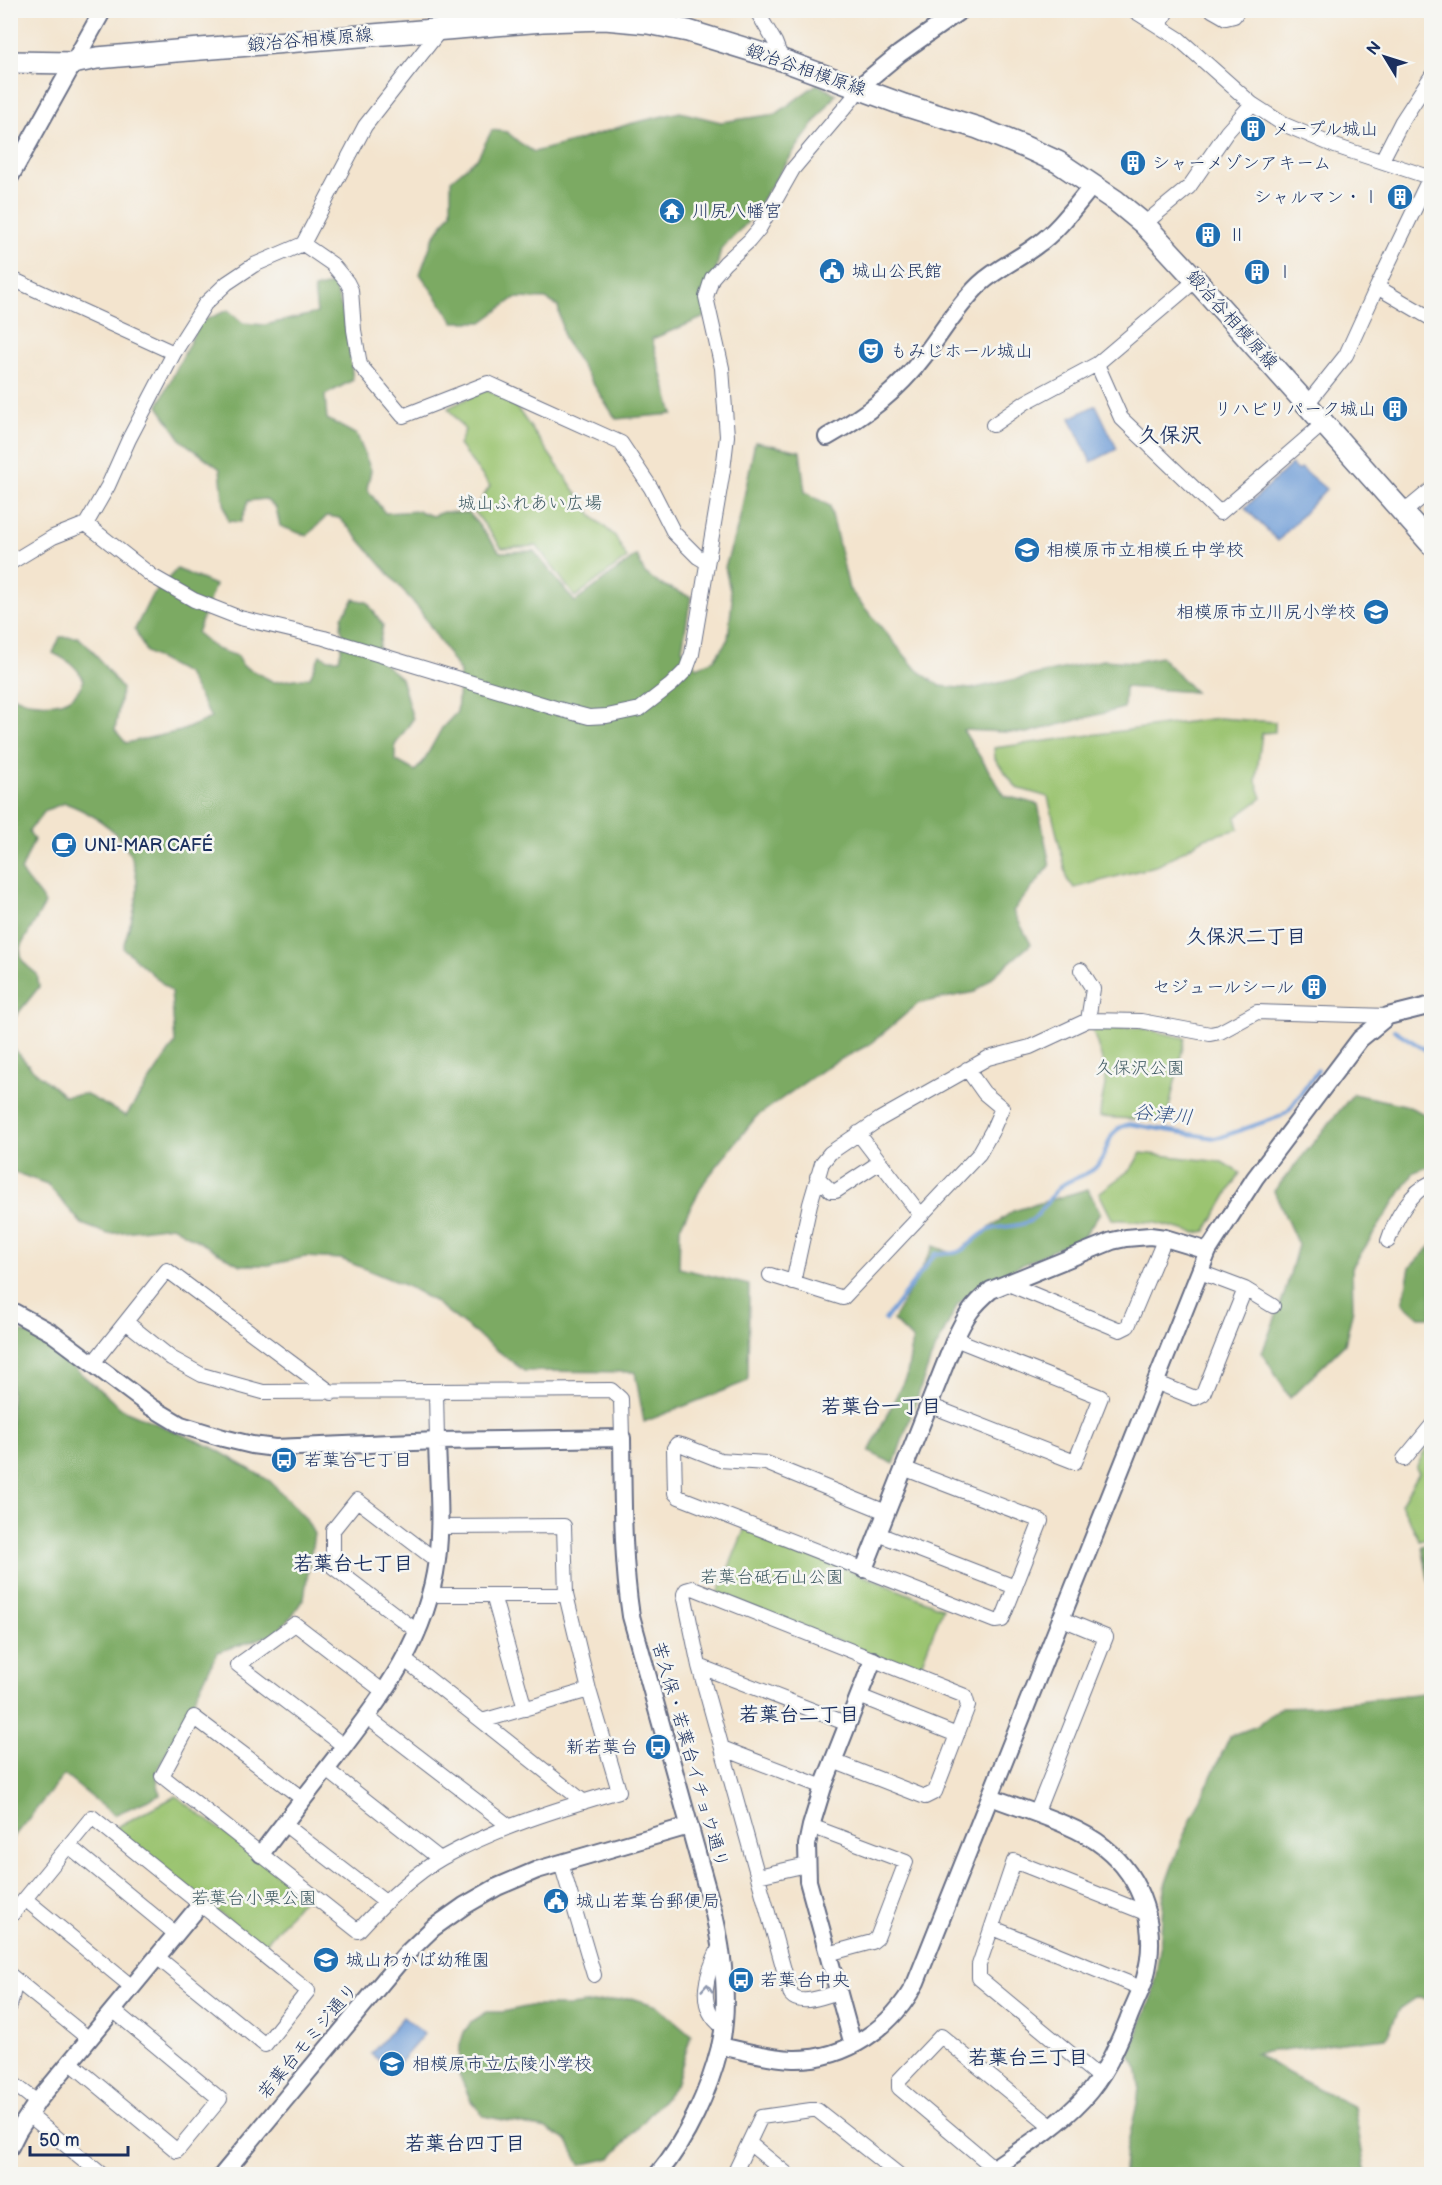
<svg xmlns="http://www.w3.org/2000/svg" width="1442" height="2185" font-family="'Balsamiq Sans','Klee One',sans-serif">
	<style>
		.green { fill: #9bc471; stroke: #5b7a68; stroke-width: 1.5 }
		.forest { fill: #7caa63; stroke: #4c6c60; stroke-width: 1.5 }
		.water { fill: #6f9dd7; stroke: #45669a; stroke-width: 1.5 }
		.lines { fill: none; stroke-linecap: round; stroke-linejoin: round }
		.stream { stroke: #6f9dd7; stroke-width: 4 }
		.minor-casing { stroke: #676e85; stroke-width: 16 }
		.tertiary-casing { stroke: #676e85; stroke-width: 20 }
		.primary-casing { stroke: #676e85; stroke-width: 24 }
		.minor { stroke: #fff; stroke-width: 14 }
		.tertiary { stroke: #fff; stroke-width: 16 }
		.primary { stroke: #fff; stroke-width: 21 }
		.oneway { stroke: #8d97ae }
		.labels { text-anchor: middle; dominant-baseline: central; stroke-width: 5; stroke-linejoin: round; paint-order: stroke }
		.street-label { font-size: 18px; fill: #1b2f5e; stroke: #f6f6f2 }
		.poi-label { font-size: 18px; fill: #1b2f5e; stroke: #f6f6f2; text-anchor: start }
		.park-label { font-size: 18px; fill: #415c64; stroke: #f6f6f2 }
		.neighbourhood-label { font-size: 20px; font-weight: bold; fill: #1b2f5e; stroke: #f6f6f2 }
		.water-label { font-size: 20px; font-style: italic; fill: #385688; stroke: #f6f6f2 }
		.quarter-label { font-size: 21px; font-weight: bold; fill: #1b2f5e; stroke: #f6f6f2 }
	</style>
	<rect width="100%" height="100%" fill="#f6f6f2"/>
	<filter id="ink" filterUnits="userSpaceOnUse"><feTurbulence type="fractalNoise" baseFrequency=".0167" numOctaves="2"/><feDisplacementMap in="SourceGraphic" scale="12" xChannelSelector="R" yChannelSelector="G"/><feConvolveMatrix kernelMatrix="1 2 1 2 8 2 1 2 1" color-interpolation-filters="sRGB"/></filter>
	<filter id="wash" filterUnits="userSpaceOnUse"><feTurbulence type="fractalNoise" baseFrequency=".008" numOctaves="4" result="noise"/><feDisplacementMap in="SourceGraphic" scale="24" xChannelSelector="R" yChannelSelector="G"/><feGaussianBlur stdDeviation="1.35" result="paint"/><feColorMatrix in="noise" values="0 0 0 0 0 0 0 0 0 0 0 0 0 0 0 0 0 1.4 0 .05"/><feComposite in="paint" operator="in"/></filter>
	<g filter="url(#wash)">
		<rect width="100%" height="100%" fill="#f3e4ce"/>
		<path class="green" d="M487 389 515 405 594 518 615 536 627 558 575 597 537 546 502 548 474 511 490 486 459 445 465 430 448 408Z
			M1218 718 1275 722V732L1262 733 1256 781 1262 798 1236 817 1239 829 1205 838 1159 865 1075 888 1068 881 1048 797 1017 788 995 759 994 748Z
			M1141 1028 1185 1038 1166 1121 1100 1117C1100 1105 1104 1095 1105 1084 1105 1065 1098 1046 1092 1029Z
			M1141 1153 1222 1162 1240 1173 1206 1231 1195 1233 1156 1223 1112 1219 1099 1193 1131 1169Z
			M1431 1439V1538L1420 1541 1401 1504 1419 1473 1416 1468Z
			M745 1528 943 1608 918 1672 718 1594Z
			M176 1796 306 1895 262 1948 115 1828Z"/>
		<path class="forest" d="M817 84 836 94 799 144 746 224 721 249 705 317 652 339 673 414 616 419 564 339 558 306 546 299 515 298 482 322H454L420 274 433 238 451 212V180L478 157 492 130 507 132 520 143 534 152 576 141 629 124 680 112 721 122 776 114Z
			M333 284C347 315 349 347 353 380L325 395 327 419 357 435 371 470 367 489 385 513 419 511 432 516 443 512 469 513 500 552 534 551 575 602 637 555 644 572 658 583 691 597 682 649 697 667 714 660 728 639 732 600 725 567 739 522 755 442 800 451 805 492 830 506 849 589 917 670 940 686 971 689 1103 660 1133 662 1161 657 1195 692 1125 687 1124 708 1027 733 963 730 1005 796 1038 804 1050 866 1013 911 1031 944 975 992 919 1003 870 1044 828 1066 756 1117 705 1181 680 1227 679 1268 749 1285 748 1381 644 1422 635 1372 524 1371 432 1300 409 1287 341 1259 305 1257 269 1265H240L172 1226 108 1234 82 1224 47 1184 11 1171 10 1044 32 1069 64 1096 85 1094 126 1116 175 1043 171 991 123 948C127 930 136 912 137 894 140 846 106 818 65 803L46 810 29 831 34 840 21 871C27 884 39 891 45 904L21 946C18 961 27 966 37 974L39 987 11 1022V695C26 704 63 709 76 693 79 690 82 684 84 680 76 665 67 660 53 653L60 637H78L92 650 122 689 115 730 126 743 181 731 211 718 187 674 146 652 135 629 151 597 177 569 215 585 197 633 216 649 238 656 243 666 274 682 310 677 320 655 329 659H339L344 637 341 628 342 617 354 599 367 602 383 625 377 658 401 678 413 719 395 745V760L415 771 423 762 442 728 457 712 460 672 419 609 351 530 339 518 327 516 307 536 280 526 276 508 265 499 248 501 241 522 228 521 223 498 220 469 182 441 158 406 200 322 228 310 243 323 265 325 317 313 314 289Z
			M1353 1094 1405 1105 1431 1117V1166L1414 1172 1352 1267 1353 1309 1345 1344 1290 1398 1262 1353 1285 1292 1298 1245 1274 1191Z
			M1088 1189 1100 1213 1084 1236 998 1276 958 1304 931 1358 894 1464 869 1452 907 1374 913 1340 893 1320 934 1246 954 1254 1013 1211Z
			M1431 1246V1317H1419L1403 1303 1410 1267Z
			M11 1330 36 1335 122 1409 212 1447 270 1481 305 1518 314 1534 304 1598 289 1620 271 1635 218 1652 156 1773 160 1795 114 1815 64 1775 11 1840Z
			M1431 1543H1432L1431 1594 1422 1546Z
			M1431 1692V1999L1416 1998 1400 2009 1386 2038 1255 2053 1288 2073 1354 2107 1366 2174H1124C1123 2142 1144 2101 1138 2072 1137 2066 1132 2060 1129 2055L1153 1993 1160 1948 1164 1888 1182 1839 1230 1736 1257 1726 1281 1707 1315 1706Z
			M632 1998 657 2006 691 2035 676 2085 611 2158 580 2165 568 2141 547 2129 484 2116 471 2101 459 2074 460 2045 464 2032 471 2022 487 2012H503L530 2006H570Z"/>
		<path class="water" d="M1096 405 1117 449 1091 462 1070 418Z
			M1291 465 1298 471 1301 468 1326 489 1278 541 1245 508Z
			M403 2017 424 2034 393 2070 371 2054Z"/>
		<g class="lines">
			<path class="stream" d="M1394 1030 1432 1054
				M885 1320 935 1254C943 1252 951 1255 958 1252 971 1247 978 1233 992 1229 1006 1225 1018 1228 1032 1220 1044 1211 1050 1194 1062 1185 1072 1178 1086 1176 1095 1168 1112 1152 1103 1130 1130 1124L1214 1138 1221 1137 1281 1116 1289 1110 1318 1070"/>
		</g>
	</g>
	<g filter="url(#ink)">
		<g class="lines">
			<g class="minor-casing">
				<path id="minor" d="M756 10 775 42 782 60
					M1133 10 1179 39 1252 104 1283 124 1335 146 1432 178
					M1212 10 1226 18 1234 16 1238 10
					M1160 26 1167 10
					M1382 160 1402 121 1432 75
					M1430 177 1377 287 1432 319
					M1144 224 1189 187 1227 132 1252 104
					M303 244 332 264 347 282 351 290 354 330 360 365 403 416 488 383 621 443 651 488 674 533 698 557 703 560 709 556
					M10 278 174 353
					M1196 280 1097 364 1121 418 1220 513 1324 423
					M1307 404 1346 355 1377 287
					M993 425 1026 402 1097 364
					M1403 513 1432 489
					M86 524 152 576 194 600 240 618 324 638 555 708 589 717 607 716 640 709 671 685 686 670 692 654 723 470 727 436 722 368 706 297 712 278 725 263 749 241 759 229 793 169 853 98 859 87
					M10 563 53 537 86 524 108 486 129 439 174 353 205 304 227 283 254 265 303 244 365 126 456 10
					M1081 970 1093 989 1088 1020
					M858 1133 920 1214
					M817 1177 831 1191H836L880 1162
					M1388 1241C1395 1219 1410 1192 1432 1182
					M770 1275 843 1298 979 1154 992 1131 1002 1108 984 1093 967 1069
					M793 1283 810 1204 822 1163 830 1153 880 1119 988 1058 1030 1047 1088 1020 1141 1021 1210 1034 1220 1032 1257 1012 1388 1016
					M1006 1283 1120 1330 1128 1326 1165 1238
					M1245 1289 1273 1306
					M126 1322 171 1358 202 1375 263 1392 611 1390 621 1399 622 1438
					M93 1363 167 1270 332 1393
					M1155 1382 1195 1398 1203 1394 1245 1289 1200 1272
					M436 1391 437 1441
					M929 1405 1075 1462 1101 1397 955 1339
					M1404 1459 1432 1425
					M886 1512 766 1463 720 1460 682 1445 677 1444 674 1448 675 1493 679 1497 995 1621 1002 1620 1041 1521 903 1468
					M878 1534 1015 1587
					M430 1595H566
					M493 1595 525 1709
					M418 1632 333 1567V1530L357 1500 437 1561
					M405 1660 584 1802
					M699 1666 848 1724
					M859 1696 957 1735
					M367 1717 509 1826
					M482 1721 589 1690
					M344 1746 238 1665 295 1624 384 1692
					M722 1748 823 1787
					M833 1761 925 1797 935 1792 968 1706 965 1696 693 1588 686 1590 684 1594 699 1666 791 1995C801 2007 826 1995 839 1992
					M326 1769 440 1859
					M303 1799 194 1717 162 1776 358 1931C381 1906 412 1875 442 1858 498 1827 558 1809 619 1791L589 1690 566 1595 564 1526 440 1527
					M1036 1814 1106 1637 1060 1618
					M284 1824 385 1902
					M811 1826 906 1862 877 1938 872 1942 828 1954
					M69 1846 176 1934
					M561 1863 594 1975
					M758 1876 807 1865
					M25 1899 132 1987
					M10 1917 92 1817 308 1991 265 2045 157 1957
					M993 1928 1141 1988
					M720 1946C707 1972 695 2006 722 2026
					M10 1975 89 2039
					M10 2006 16 1980
					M70 2062 177 2151 220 2099 113 2010
					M1100 2078 979 1978V1965L1014 1861 1148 1914
					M10 2081 37 2102
					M28 2114 101 2174
					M749 2143 787 2174
					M994 2168 899 2088V2080L941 2036 1051 2126
					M734 2174 761 2117 811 2110H817L898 2174"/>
			</g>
			<g class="tertiary-casing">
				<path id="tertiary" d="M859 87 899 54 961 10
					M10 177 103 10
					M827 437C866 415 897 392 924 356 943 331 958 305 980 284 997 268 1019 259 1037 245 1059 230 1076 205 1093 185
					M10 1310 52 1333 151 1407 181 1425 223 1438 252 1445 275 1448 437 1441 622 1438C623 1497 622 1557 631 1616L714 1914C723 1953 730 2006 720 2047 709 2091 687 2139 658 2174
					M864 1569 955 1339C965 1317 972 1306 991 1290L1112 1241 1126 1238 1150 1236 1165 1238 1208 1251
					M261 1854C286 1820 313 1787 339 1753 385 1693 427 1638 437 1560 442 1521 438 1481 437 1441
					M853 2045 808 1881 807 1845 811 1826 823 1787 873 1660
					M720 2046C744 2051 769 2058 793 2059 846 2060 893 2027 916 1982L1208 1251 1255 1178 1360 1039 1388 1016 1432 1005
					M10 2147 18 2131 37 2102 200 1905
					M223 2174 405 1955 433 1928 464 1906 497 1887 537 1870 689 1826
					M985 2174C1018 2151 1055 2129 1083 2099 1105 2075 1116 2049 1128 2020 1133 2006 1141 1992 1145 1978 1159 1929 1143 1878 1104 1847 1076 1824 1024 1810 991 1797"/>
			</g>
			<g class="primary-casing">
				<path id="primary" d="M10 62 73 63 97 58 176 51 543 21 605 19 648 23 688 31 782 60 904 105 978 128 1025 147 1058 162 1116 201 1144 224 1196 280 1432 545"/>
			</g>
			<use href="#minor" class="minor"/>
			<use href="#tertiary" class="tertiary"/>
			<use href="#primary" class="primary"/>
		</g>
		<defs><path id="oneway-chevron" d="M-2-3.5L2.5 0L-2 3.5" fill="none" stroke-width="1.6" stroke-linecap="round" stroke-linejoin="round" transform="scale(1.5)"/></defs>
		<use class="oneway" href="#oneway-chevron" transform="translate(707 1988) rotate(-86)"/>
	</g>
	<defs>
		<g id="building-disc" transform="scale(1.35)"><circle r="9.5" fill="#1f6fb2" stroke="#f6f6f2"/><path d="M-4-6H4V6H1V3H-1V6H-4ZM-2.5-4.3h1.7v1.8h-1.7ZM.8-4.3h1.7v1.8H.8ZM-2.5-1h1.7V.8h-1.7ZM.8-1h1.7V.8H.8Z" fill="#fff"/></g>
		<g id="temple-disc" transform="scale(1.35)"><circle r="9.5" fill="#1f6fb2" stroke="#f6f6f2"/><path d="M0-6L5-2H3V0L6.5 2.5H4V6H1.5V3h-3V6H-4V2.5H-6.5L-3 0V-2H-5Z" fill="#fff"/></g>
		<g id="civic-disc" transform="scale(1.35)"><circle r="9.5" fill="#1f6fb2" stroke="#f6f6f2"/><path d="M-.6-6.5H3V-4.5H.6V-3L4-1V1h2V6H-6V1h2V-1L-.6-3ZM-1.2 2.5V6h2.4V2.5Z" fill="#fff"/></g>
		<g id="theatre-disc" transform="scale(1.35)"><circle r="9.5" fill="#1f6fb2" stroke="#f6f6f2"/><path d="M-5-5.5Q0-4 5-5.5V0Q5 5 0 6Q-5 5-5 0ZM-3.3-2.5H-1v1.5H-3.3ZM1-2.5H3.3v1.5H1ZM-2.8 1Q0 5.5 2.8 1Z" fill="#fff"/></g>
		<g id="school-disc" transform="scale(1.35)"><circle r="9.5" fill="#1f6fb2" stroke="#f6f6f2"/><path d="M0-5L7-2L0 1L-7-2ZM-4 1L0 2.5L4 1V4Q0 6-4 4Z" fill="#fff"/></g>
		<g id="cafe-disc" transform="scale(1.35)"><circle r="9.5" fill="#1f6fb2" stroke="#f6f6f2"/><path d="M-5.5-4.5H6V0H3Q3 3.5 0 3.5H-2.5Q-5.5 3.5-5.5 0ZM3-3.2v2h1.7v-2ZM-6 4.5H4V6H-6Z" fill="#fff"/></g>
		<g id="bus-disc" transform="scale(1.35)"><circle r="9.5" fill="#1f6fb2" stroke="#f6f6f2"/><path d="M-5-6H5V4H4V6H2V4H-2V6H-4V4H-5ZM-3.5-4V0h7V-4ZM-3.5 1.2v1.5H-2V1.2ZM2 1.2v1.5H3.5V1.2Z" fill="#fff"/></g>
	</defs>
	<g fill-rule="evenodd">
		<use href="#building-disc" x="1253" y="129"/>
		<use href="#building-disc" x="1133" y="163"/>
		<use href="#building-disc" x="1400" y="197"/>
		<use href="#temple-disc" x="672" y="211"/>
		<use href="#building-disc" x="1208" y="235"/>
		<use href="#civic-disc" x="832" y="271"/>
		<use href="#building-disc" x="1257" y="272"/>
		<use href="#theatre-disc" x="871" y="351"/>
		<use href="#building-disc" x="1395" y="409"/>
		<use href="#school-disc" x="1027" y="550"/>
		<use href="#school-disc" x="1376" y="612"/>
		<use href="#cafe-disc" x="64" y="845"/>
		<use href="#building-disc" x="1314" y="987"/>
		<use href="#bus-disc" x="284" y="1460"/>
		<use href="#bus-disc" x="658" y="1747"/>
		<use href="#civic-disc" x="556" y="1901"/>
		<use href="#school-disc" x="326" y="1960"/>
		<use href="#bus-disc" x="741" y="1980"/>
		<use href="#school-disc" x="392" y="2064"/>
	</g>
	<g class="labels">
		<g class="street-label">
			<text transform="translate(310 40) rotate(-5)">鍛冶谷相模原線</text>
			<text transform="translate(806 70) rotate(19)">鍛冶谷相模原線</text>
			<text transform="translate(1232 320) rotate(48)">鍛冶谷相模原線</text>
			<text transform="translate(690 1755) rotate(74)">苦久保・若葉台イチョウ通り</text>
			<text transform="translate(308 2041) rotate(-50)">若葉台モミジ通り</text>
		</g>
		<g class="poi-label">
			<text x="1272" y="129">メープル城山</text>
			<text x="1152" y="163">シャーメゾンアキーム</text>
			<text x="1380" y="197" text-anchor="end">シャルマン・Ⅰ</text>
			<text x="692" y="211">川尻八幡宮</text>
			<text x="1228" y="235">Ⅱ</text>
			<text x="852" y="271">城山公民館</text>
			<text x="1276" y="272">Ⅰ</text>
			<text x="890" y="351">もみじホール城山</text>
			<text x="1376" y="409" text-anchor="end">リハビリパーク城山</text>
			<text x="1046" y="550">相模原市立相模丘中学校</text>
			<text x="1356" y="612" text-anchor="end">相模原市立川尻小学校</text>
			<text x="84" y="845">UNI-MAR CAFÉ</text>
			<text x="1294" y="987" text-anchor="end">セジュールシール</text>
			<text x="304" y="1460">若葉台七丁目</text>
			<text x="638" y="1747" text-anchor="end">新若葉台</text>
			<text x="576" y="1901">城山若葉台郵便局</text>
			<text x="346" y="1960">城山わかば幼稚園</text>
			<text x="760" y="1980">若葉台中央</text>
			<text x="412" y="2064">相模原市立広陵小学校</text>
		</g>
		<g class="park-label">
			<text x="530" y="503">城山ふれあい広場</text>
			<text x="1140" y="1068">久保沢公園</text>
			<text x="772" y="1577">若葉台砥石山公園</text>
			<text x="254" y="1898">若葉台小栗公園</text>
		</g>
		<g class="neighbourhood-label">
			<text x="1246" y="937">久保沢二丁目</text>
			<text x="881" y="1407">若葉台一丁目</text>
			<text x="353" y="1564">若葉台七丁目</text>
			<text x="799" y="1715">若葉台二丁目</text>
			<text x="1028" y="2058">若葉台三丁目</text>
			<text x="465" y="2144">若葉台四丁目</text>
		</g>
		<g class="water-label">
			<text transform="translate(1163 1115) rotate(6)">谷津川</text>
		</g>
		<g class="quarter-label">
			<text x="1170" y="435">久保沢</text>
		</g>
	</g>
	<rect width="1442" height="2185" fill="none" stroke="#f6f6f2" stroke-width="36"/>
	<g transform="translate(1385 57) rotate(308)" stroke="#f6f6f2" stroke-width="4.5" paint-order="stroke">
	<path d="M0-4.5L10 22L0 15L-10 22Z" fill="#1b2f5e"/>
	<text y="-9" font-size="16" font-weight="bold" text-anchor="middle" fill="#1b2f5e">N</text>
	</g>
	<path d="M30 2146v9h98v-9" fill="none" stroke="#1b2f5e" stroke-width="3"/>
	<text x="39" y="2146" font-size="18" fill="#1b2f5e" stroke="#f6f6f2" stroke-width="4.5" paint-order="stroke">50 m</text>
</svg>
